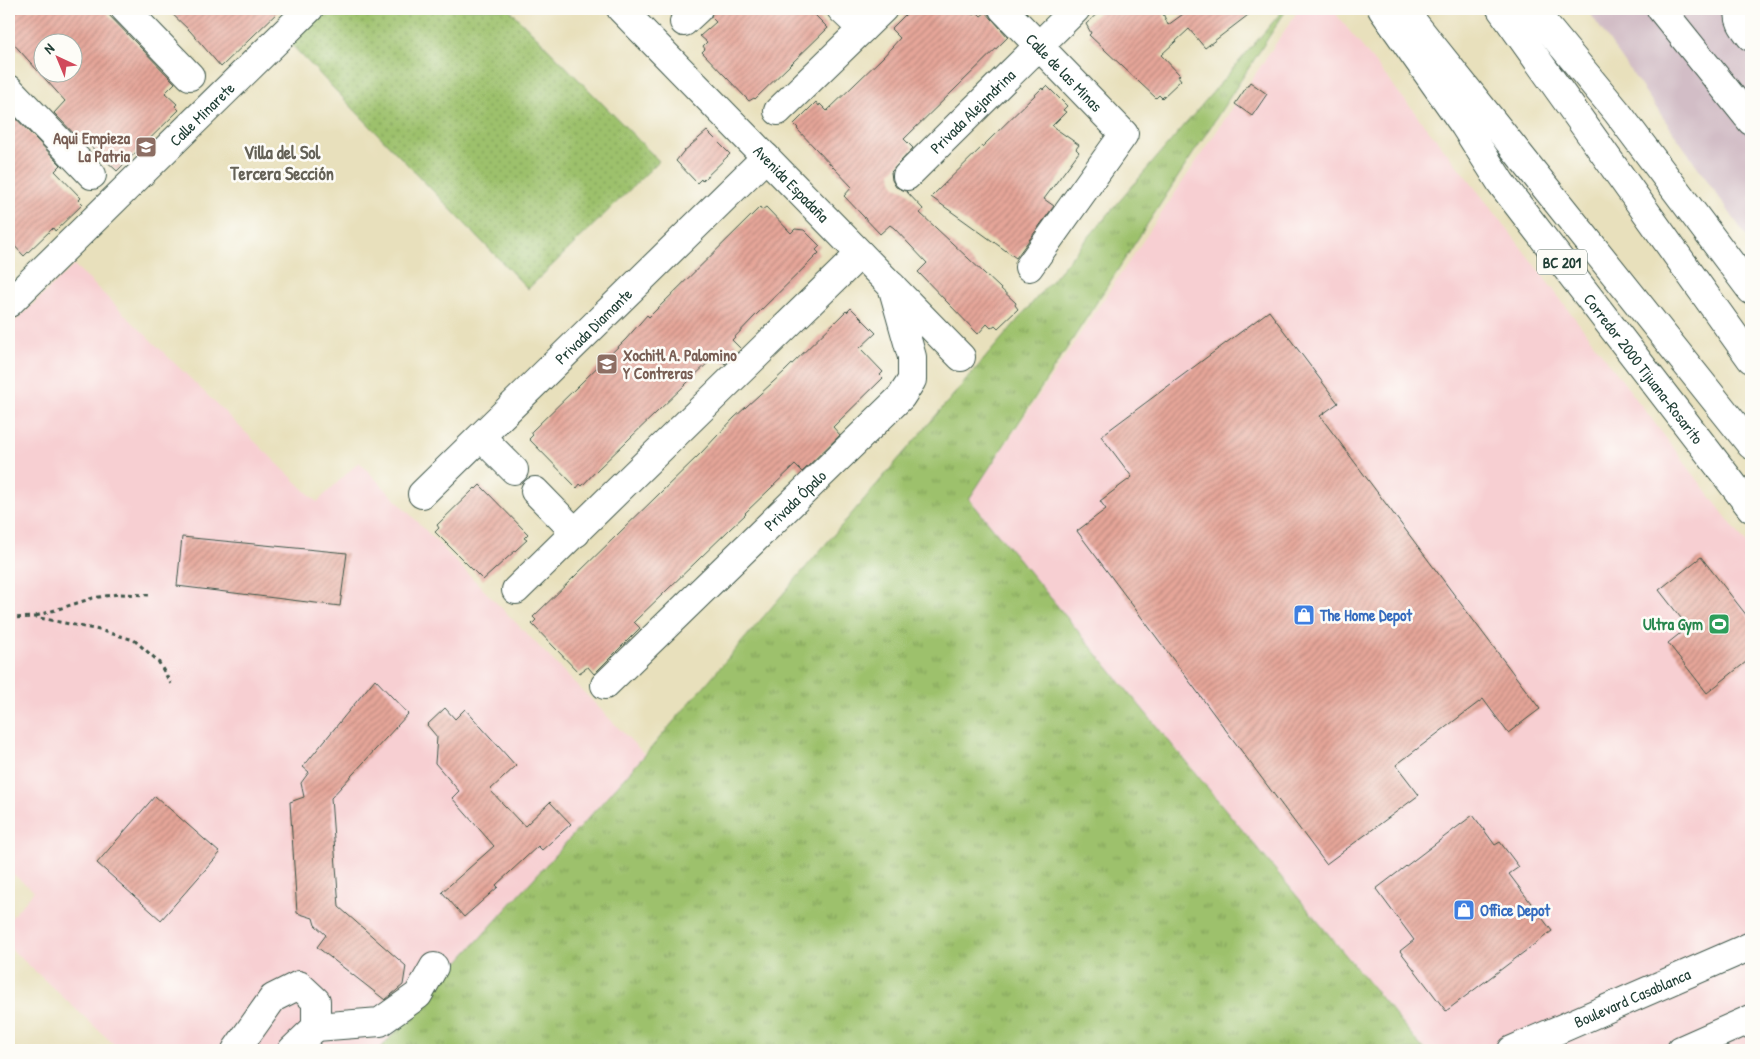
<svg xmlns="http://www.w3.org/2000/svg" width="1760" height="1059" font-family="'Patrick Hand',sans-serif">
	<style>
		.built { fill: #f7cfd2 }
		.industrial { fill: #d2bdc6 }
		.grass { fill: url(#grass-tufts); stroke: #5e7f50 }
		.park { fill: url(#park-dots); stroke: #5e7f50 }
		.building { fill: url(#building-hatch); fill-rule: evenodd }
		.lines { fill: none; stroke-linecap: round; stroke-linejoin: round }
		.minor-casing { stroke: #3d5548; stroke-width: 30 }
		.major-casing { stroke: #3d5548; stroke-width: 30 }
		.highway-casing { stroke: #3d5548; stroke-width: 30 }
		.path { stroke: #3d5548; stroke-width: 3; stroke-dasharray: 4 4; stroke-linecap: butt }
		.minor { stroke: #fff; stroke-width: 28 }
		.major { stroke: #fff; stroke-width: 28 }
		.highway { stroke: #fff; stroke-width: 28 }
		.labels { text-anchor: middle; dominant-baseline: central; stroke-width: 5; stroke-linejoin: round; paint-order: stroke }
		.shield { fill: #fdfcf7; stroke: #62766e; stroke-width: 1 }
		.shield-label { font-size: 15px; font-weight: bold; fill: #1f3d34 }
		.street-label { font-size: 16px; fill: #1f3d34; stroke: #fdfcf7 }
		.education-label { font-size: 16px; font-weight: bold; fill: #785e54; stroke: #fdfcf7; text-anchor: end }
		.shop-label { font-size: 16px; font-weight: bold; fill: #366cbe; stroke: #fdfcf7; text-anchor: start }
		.leisure-label { font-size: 16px; font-weight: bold; fill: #27864d; stroke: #fdfcf7; text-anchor: end }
		.neighbourhood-label { font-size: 18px; font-weight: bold; fill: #656257; stroke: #fdfcf7 }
	</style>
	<defs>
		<pattern id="grass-tufts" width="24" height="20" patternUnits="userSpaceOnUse" patternTransform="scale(1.25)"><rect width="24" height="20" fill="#9dc16c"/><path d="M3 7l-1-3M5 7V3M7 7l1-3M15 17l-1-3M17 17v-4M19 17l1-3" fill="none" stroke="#7f9e5a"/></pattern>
		<pattern id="park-dots" width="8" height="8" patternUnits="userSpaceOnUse" patternTransform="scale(1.25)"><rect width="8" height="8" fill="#9dc16c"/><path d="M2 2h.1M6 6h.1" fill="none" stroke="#7f9e5a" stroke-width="1.8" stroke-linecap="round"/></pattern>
		<pattern id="building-hatch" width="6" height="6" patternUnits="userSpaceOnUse" patternTransform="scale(1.25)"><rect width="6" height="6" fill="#e6a699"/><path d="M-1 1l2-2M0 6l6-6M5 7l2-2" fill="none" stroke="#ba887e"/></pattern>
	</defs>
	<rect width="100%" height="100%" fill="#fdfcf7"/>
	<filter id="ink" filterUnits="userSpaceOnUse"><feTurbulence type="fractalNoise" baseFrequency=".02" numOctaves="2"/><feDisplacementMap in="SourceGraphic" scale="10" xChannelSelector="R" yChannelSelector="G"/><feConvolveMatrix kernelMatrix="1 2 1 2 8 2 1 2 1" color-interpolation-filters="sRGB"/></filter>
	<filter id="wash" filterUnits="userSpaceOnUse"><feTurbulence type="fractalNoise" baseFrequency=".0096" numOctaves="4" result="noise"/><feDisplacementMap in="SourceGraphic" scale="20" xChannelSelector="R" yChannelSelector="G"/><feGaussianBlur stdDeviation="1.12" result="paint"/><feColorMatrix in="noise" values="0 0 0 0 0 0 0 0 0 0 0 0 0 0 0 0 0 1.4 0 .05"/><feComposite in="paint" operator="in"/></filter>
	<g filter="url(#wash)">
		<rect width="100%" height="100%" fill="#e8e0bc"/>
		<path class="built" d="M1299 9H1332L1495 213 1751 550V1050H1425L969 499Z
			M74 265 317 502 359 462 645 755 379 1050H120L9 947V920L34 891 9 871V327Z"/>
		<path class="industrial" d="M1587 9H1751V243Z"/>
		<path class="grass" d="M1284 9H1287L969 499 1424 1050H379L645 755Z"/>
		<path class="park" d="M308 9H509L659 161 528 289 282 35Z"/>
		<g id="blocks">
			<path class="building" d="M9 9H103L175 83 165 93 177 104 175 106 179 110 117 171 85 141 83 143 54 113 65 101 11 41 12 40 9 36ZM42 42H72V72H42Z
				M167 9H281L221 67 190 31Z
				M713 9H786L790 13 794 9H809L828 28 755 99 754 98 749 101 702 52 705 49 703 46 707 42 700 36 716 22 711 17Z
				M911 9H967L973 15 977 12 981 16 986 12 1008 37 904 139 913 148 891 172 892 180 896 187 906 191 923 209 920 213 1016 303 1015 305 1018 309 998 328 995 325 991 328 987 324 978 334 918 272 927 263 894 228 890 225 880 234 844 196 852 187 797 129 798 128 794 124 816 102 819 106 820 104 827 111 883 57 900 38 891 29Z
				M1102 9H1161L1168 25 1190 9H1256L1205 48 1189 29 1161 55 1180 75 1178 76 1181 80 1162 98 1159 95 1156 98 1089 35 1091 33 1086 24Z
				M1250 82 1267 94 1252 116 1235 104Z
				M1047 86 1067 106 1063 110 1066 112 1052 126 1079 145 1076 149 1079 152 1044 199 1054 206 1016 258 931 197 1042 88 1043 90Z
				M9 111 61 165 55 171 81 198 79 200 83 204 55 231 53 228 24 256 9 240Z
				M707 131 730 154 702 181 701 179 697 183 676 161 683 152Z
				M760 207 762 210 766 207 791 233 795 229 804 230 820 246 816 250 819 253 754 317 732 340 741 349 725 364 716 355 597 470 582 486 580 484 577 488 529 439 533 435 531 432 626 339 647 315 649 317Z
				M851 308 876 333 860 348 883 372 880 375 883 378 833 427 840 435 802 472 795 465 745 513 746 514 730 529 634 622 640 628 594 674 588 667 579 673 532 624 536 620 533 617 701 453 734 418 785 371 846 311 847 312Z
				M1269 311 1338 403 1320 416 1540 709 1508 733 1483 699 1396 765 1419 795 1326 864 1077 531 1106 509 1100 501 1132 477 1101 436Z
				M480 485 528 534 524 538 527 540 483 580 435 532 439 528 437 525 475 488 476 489Z
				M182 537 347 553 340 606 177 586Z
				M1701 557 1751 621V658L1707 693 1668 643 1688 627 1659 590Z
				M375 679 408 714 331 798 339 907 406 966 403 985 385 1000 317 947 326 935 315 925 313 918 297 913 290 802 304 797 301 783 309 772 303 767Z
				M445 708 455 719 465 709 516 766 490 790 520 822 525 826 550 802 571 824 542 850 538 846 496 885 498 887 464 917 442 892 494 846 452 798 459 791 435 763 437 737 427 725Z
				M155 796 220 853 161 920 97 863Z
				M1473 815 1495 845 1500 842 1519 867 1509 874 1552 931 1446 1011 1400 951 1414 940 1376 889Z"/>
		</g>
	</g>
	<g filter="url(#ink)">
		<use href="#blocks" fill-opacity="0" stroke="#3d5548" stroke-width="1"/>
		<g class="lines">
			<g class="minor-casing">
				<g id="minor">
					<path d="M125 9 190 76"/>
					<path id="s1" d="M621 9 961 357"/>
					<path d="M841 9 862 29"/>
					<path id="s2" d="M1003 9 1124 134 1029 267"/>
					<path d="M1661 9 1751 121"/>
					<path d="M1740 9C1737 20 1744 28 1751 37"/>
					<path d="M684 22 698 9"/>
					<path d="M9 89 92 175"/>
					<path d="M778 111 883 9"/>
					<path id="s3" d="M907 176 1076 9"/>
					<path id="s4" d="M9 303 309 9"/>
					<path d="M481 437 514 470"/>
					<path d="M535 491 576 533"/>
					<path id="s5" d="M422 494 766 157"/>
					<path d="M516 590 860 254"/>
					<path id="s6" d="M605 685 901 397 912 380V357L892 286"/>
					<path d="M316 1027 380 1022 418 995 434 967"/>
					<path d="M236 1050 273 998 299 985 316 1001V1027L292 1050"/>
				</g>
			</g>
			<g class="major-casing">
				<g id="major">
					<path id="s7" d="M1512 1050 1751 946"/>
					<path d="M1681 1050 1751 1019"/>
				</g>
			</g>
			<g class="highway-casing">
				<g id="highway">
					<path id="s8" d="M1382 9 1464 125 1501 183 1751 508"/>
					<path d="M1403 9 1751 445"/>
					<path d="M1501 9 1751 359"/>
					<path d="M1532 9 1617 112 1751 290"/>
				</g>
			</g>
			<path class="path" d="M36 616 93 598 118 594 151 595
				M9 618 35 617 99 630 134 640 158 661 171 684"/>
			<use href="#minor" class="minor"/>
			<use href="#major" class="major"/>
			<use href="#highway" class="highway"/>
		</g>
	</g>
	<defs>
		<g id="school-square" transform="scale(1.125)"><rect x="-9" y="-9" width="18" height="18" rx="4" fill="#8d6e63" stroke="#fdfcf7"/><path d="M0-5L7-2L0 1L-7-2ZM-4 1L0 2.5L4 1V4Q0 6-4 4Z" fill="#fff"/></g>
		<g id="shop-square" transform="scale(1.125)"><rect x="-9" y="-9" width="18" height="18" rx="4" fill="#3f7fe0" stroke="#fdfcf7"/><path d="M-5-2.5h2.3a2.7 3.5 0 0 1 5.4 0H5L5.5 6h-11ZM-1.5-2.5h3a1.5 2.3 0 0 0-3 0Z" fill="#fff"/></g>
		<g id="stadium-square" transform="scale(1.125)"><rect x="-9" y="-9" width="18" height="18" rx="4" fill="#2e9e5b" stroke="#fdfcf7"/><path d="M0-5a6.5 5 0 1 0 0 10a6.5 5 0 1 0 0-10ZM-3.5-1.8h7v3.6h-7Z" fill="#fff"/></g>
	</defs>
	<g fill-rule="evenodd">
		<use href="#school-square" x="146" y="147"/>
		<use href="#school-square" x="607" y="364"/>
		<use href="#shop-square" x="1304" y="615"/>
		<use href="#stadium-square" x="1719" y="624"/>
		<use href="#shop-square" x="1464" y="910"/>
	</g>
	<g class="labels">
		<rect class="shield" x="1537" y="249.5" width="50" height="25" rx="4"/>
		<g class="shield-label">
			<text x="1562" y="262">BC 201</text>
		</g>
		<g class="street-label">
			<text stroke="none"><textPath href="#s2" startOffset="88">Calle de las Minas</textPath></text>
			<text stroke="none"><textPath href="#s3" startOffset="92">Privada Alejandrina</textPath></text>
			<text stroke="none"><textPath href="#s4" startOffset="270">Calle Minarete</textPath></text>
			<text stroke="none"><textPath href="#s1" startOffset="244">Avenida Espadaña</textPath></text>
			<text stroke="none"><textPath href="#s5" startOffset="240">Privada Diamante</textPath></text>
			<text stroke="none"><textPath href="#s8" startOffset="445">Corredor 2000 Tijuana-Rosarito</textPath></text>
			<text stroke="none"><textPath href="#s6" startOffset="265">Privada Ópalo</textPath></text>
			<text stroke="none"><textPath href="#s7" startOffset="131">Boulevard Casablanca</textPath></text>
		</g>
		<g class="education-label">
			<text x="130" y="138">Aqui Empieza<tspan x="130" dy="18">La Patria</tspan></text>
			<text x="623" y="355" text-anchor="start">Xochitl A. Palomino<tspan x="623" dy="18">Y Contreras</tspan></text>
		</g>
		<g class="shop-label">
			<text x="1320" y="615">The Home Depot</text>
			<text x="1480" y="910">Office Depot</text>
		</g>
		<g class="leisure-label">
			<text x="1703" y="624">Ultra Gym</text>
		</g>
		<g class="neighbourhood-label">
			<text x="282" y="152">Villa del Sol<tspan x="282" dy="21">Tercera Sección</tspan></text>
		</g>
	</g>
	<rect width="1760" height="1059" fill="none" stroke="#fdfcf7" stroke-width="30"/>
	<g transform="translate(58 58) rotate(316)"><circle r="24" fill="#fdfcf7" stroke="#a4b0a9"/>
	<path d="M0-4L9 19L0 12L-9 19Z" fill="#d1495b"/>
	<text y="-8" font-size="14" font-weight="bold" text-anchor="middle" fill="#1f3d34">N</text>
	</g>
</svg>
